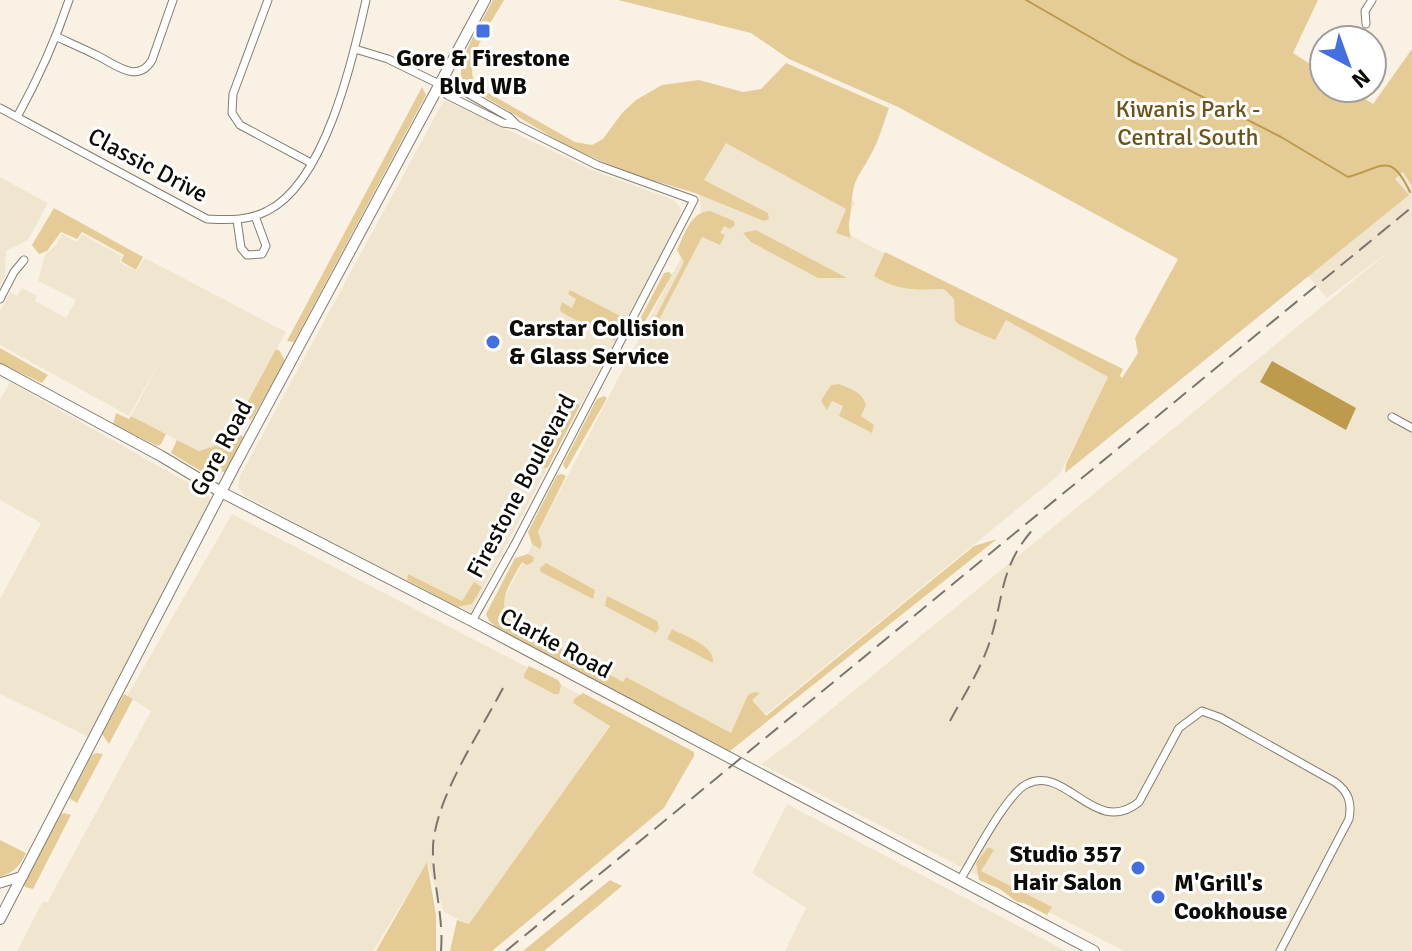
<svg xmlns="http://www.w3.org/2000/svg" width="1412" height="951" font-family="Signika,sans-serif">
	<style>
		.built { fill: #f0e6d0 }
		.green { fill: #e5cc97 }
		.water { fill: #be9b4c }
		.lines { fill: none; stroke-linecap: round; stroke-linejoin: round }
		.stream { stroke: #be9b4c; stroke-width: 2 }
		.minor-casing { stroke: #837d70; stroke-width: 9 }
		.tertiary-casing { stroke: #837d70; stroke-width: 11 }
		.secondary-casing { stroke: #837d70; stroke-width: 12 }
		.minor { stroke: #fff; stroke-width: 7 }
		.tertiary { stroke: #fff; stroke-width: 9 }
		.secondary { stroke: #fff; stroke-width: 10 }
		.rail { stroke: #7a766d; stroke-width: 2; stroke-dasharray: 16 8; stroke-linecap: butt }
		.poi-dot { fill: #436fe0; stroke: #fff; stroke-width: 3 }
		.labels { text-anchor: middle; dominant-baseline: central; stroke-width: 6; stroke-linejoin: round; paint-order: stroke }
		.poi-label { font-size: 24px; font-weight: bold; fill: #0e0c07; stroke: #fff; text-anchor: start }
		.park-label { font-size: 24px; fill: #6c5418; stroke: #fff }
		.street-label { font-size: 24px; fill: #0e0c07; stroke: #fff }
	</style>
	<rect width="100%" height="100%" fill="#f9f2e4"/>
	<path class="built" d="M444 100 595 171 674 200 681 209 680 218 470 614 245 496 238 487 240 476Z
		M727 132 855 202 842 231 1112 373 1059 475 738 737 626 677 623 683 496 614 701 219 699 180Z
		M1412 165V951H1124L761 764 790 743 1392 249 1327 298 1307 275 1334 230Z
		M0 177 48 203 28 240 6 251 5 276 0 286Z
		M62 234 77 242 82 234 122 256 119 262 136 271 145 258 286 332 222 444 199 451 131 416 160 361 129 416 0 345V311L10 292 17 296 22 288 37 296 35 301 66 318 76 300 38 281 45 255 56 245Z
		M10 382 208 494 211 502 89 737 0 694V599L41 523 0 500V400Z
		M232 514 579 694 610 725 469 925 444 912 427 863 373 951H17L43 901 47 903 151 711 127 696Z
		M787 804 1066 951H785L806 908 752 873Z"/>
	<path class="green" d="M493 0H504C494 18 464 60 474 80 476 84 480 87 483 90L575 142 592 145 603 139 622 113 636 100 662 85 699 80 743 92 761 89 786 63 889 108C883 124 879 141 870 156 856 182 854 177 851 208 850 223 847 222 851 238L836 233 846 209 726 143 704 180 768 213 769 219 764 221 695 193 635 175 603 162 565 145 472 89C467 85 461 81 461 74 460 55 484 18 493 0Z
		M618 0H1318L1293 53 1324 73V88H1348L1373 104 1412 49V186L1403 172 1395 179 1409 195 1065 473 1066 464 1108 377 1006 320 995 340 960 325 955 321 954 299 944 289C917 290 897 291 874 276L885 252 1123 369 1120 376 1122 378 1138 353 1135 338 1178 259 898 107 789 59 751 33Z
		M422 87 426 95 294 342 287 341Z
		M54 208 143 257 136 270 121 261 124 255 82 232 77 239 61 232 47 251 39 254 32 245Z
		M710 211 734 221 735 225 730 229 724 226 720 233 725 235 720 245 702 237 650 337V328L684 262 677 250C685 234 690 212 710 211Z
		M756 230 847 278H818L751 242 743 233Z
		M669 272 672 275 640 330 637 325 664 273Z
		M570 290 622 317 625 321 615 341 561 312 560 309 562 302 572 308 576 299 568 294Z
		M0 348 48 375 42 383 0 363Z
		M276 349 280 351 285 361 252 419 243 420 239 417Z
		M839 384C850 389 862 391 866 405L861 416 874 425 872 433 839 416 843 406 832 401 827 410 821 401 831 385Z
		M604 396 607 398 566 470 563 464 597 399Z
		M572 400 580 405 548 467 545 468 534 460 536 457 541 460 548 447 546 445Z
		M116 413 129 419 131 416 166 434 161 444 157 446 113 424Z
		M230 430 237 431 243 437 225 472 217 471 212 478 171 453 177 440 199 451 221 444Z
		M562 474 566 476 538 532 542 544 540 549 532 544 528 532 557 475Z
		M997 539 730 751 501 631 489 621 486 614 515 558 528 554 534 557 533 562 527 565 522 562C512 581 495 601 510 621L623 682 626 677 731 733 748 695 754 692 760 693 752 700 766 716 974 546Z
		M546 563 595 590 593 599 541 572 540 568Z
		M408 574 462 601 474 582 482 587 472 604 457 607 407 580Z
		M607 596 657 621 659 628 656 633 605 606Z
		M672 629C686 637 715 645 713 663L667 639Z
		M529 666 558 680 561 685 559 694H554L524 678V675Z
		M583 693 694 752V756L664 808 492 951H450L457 920 469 924 610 726 573 703 574 699Z
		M124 694 133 699 109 744 102 734Z
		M96 753 103 754 77 803 69 798 92 755Z
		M65 813 71 815 33 889 25 887 24 884 61 814Z
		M0 840 26 853C20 866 14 872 0 877Z
		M988 847 994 850 981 871 1052 907 1047 915 1024 903 1017 902 1000 889 979 880 976 863Z
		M427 862 436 915V951H376Z
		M610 880 622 886 544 951H523Z"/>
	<path class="water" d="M1272 361 1356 408 1346 430 1260 382Z"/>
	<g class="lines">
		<path class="stream" d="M1026 0 1130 60 1281 137 1348 177C1382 168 1390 150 1410 192"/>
		<g class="minor-casing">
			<path id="minor" d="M268 0 233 94 232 113 240 125 311 163
				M1366 24 1365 11 1372 0
				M57 37C70 43 84 49 98 56 116 65 138 84 152 60L173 0
				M355 49 388 59 441 85H453L509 117 517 125 597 165 694 200 515 544 472 621
				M441 85 447 95 503 123 517 125
				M0 108 207 219C228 220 248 221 267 211 325 183 353 59 366 0
				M17 117C38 79 55 42 69 0
				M237 220 241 248 247 255 262 254 266 246 255 216
				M0 299 14 272 24 260
				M1392 417 1412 428
				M960 880C973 859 1007 793 1027 784 1066 764 1095 838 1139 802L1179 728 1202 711 1221 718 1335 782C1349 792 1352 803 1349 819L1280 951"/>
		</g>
		<g class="tertiary-casing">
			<path id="tertiary" d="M0 883 23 876"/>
		</g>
		<g class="secondary-casing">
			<path id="secondary" d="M0 369 161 456 221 492 472 621 1094 951
				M0 919 235 465 485 0"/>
		</g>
		<use href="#minor" class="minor"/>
		<use href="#tertiary" class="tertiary"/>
		<use href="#secondary" class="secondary"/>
		<path class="rail" d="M950 721C964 695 981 669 990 641 1005 594 999 566 1036 526
			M441 951C444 915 432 882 433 846 436 797 480 732 503 688
			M506 951 1412 207"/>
	</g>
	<g class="poi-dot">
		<rect x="475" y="23" width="16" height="16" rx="4"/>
		<circle cx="493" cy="342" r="8"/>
		<circle cx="1138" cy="868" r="8"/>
		<circle cx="1158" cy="897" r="8"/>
	</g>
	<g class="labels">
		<g class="poi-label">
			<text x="483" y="58" text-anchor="middle">Gore &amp; Firestone<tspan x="483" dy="28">Blvd WB</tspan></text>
			<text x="509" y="328">Carstar Collision<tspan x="509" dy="28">&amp; Glass Service</tspan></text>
			<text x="1122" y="854" text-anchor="end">Studio 357<tspan x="1122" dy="28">Hair Salon</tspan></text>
			<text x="1174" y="883">M'Grill's<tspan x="1174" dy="28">Cookhouse</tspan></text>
		</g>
		<g class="park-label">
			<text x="1188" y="109">Kiwanis Park -<tspan x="1188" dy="28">Central South</tspan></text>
		</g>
		<g class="street-label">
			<text transform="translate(148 165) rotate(28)">Classic Drive</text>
			<text transform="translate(221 448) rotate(-62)">Gore Road</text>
			<text transform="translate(521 486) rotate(-62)">Firestone Boulevard</text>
			<text transform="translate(556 643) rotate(28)">Clarke Road</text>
		</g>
	</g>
	<g transform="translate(1348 64) rotate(139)"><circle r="38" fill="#ffffff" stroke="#9f9e9c" stroke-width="2"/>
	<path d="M0-6L14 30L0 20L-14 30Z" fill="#436fe0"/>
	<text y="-12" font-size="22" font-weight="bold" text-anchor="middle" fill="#0e0c07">N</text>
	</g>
</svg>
